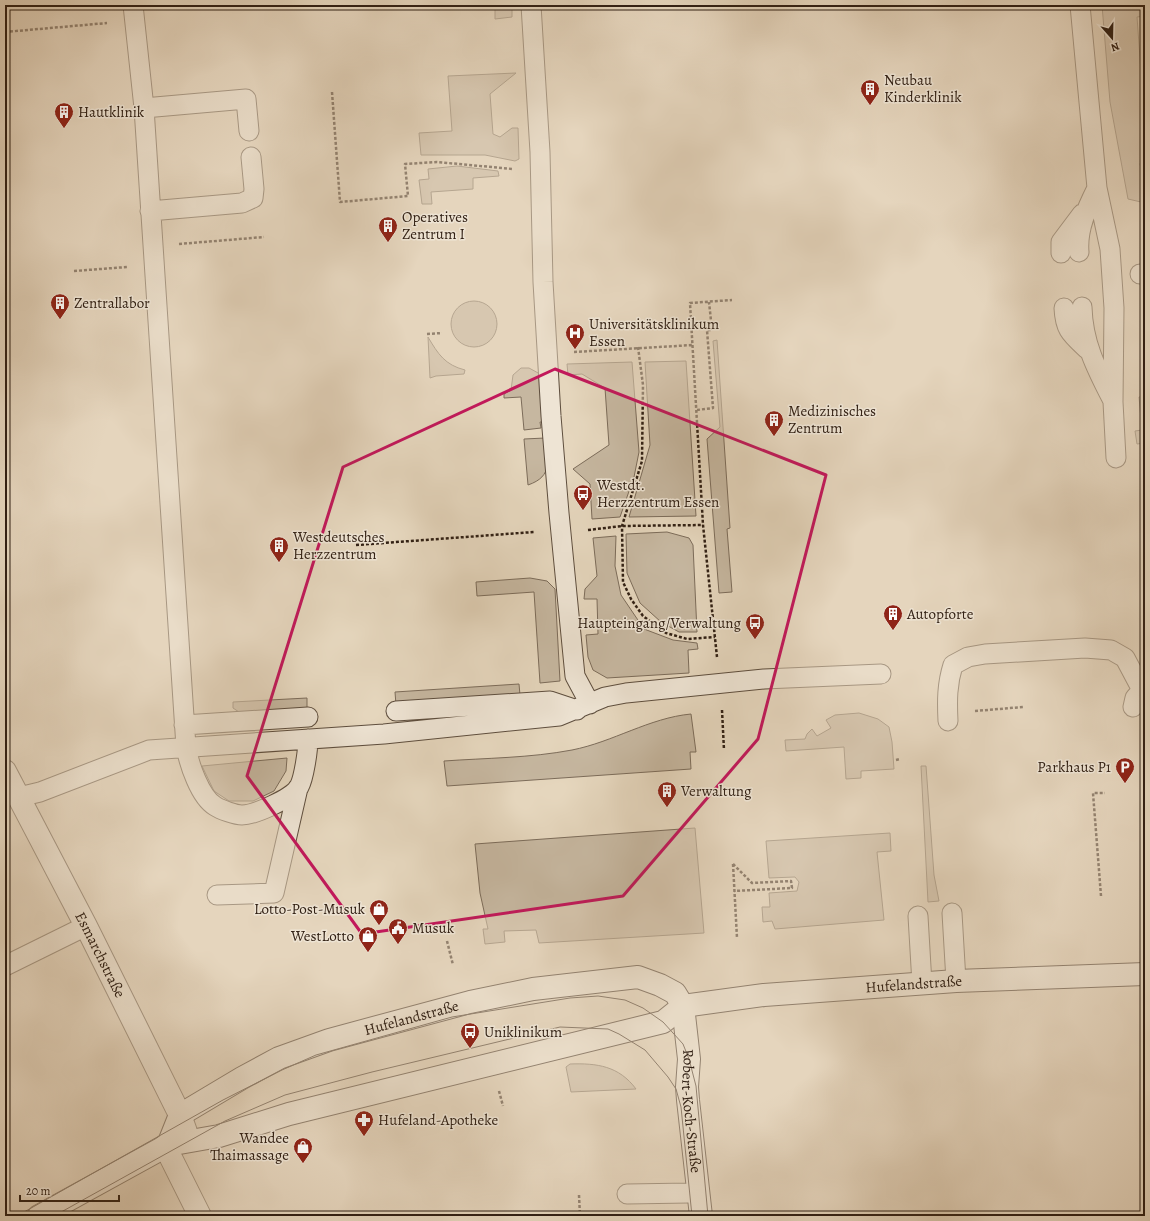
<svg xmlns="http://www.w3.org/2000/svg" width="1150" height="1221" font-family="Alegreya,serif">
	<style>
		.green { fill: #c6b7a0; stroke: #7c6c5a }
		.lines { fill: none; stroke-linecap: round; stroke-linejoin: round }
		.lane-casing { stroke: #5e4e3e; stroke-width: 21 }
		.street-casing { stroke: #5e4e3e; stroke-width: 24 }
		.secondary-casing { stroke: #312014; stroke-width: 24 }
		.path { stroke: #312014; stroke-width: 2.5; stroke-dasharray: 3 2; stroke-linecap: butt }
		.lane { stroke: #eee4d4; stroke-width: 19 }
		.street { stroke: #eee4d4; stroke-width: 22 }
		.secondary { stroke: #eee4d4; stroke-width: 22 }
		.tram { stroke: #312014; stroke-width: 1 }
		.marked { fill: none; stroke: #c2185b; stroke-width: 3; stroke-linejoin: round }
		.labels { text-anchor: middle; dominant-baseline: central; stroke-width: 3; stroke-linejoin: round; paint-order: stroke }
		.poi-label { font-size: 15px; fill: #312014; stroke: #eee4d4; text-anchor: start }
		.street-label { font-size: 15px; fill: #312014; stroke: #eee4d4 }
	</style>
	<rect width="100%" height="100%" fill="#e5d6bd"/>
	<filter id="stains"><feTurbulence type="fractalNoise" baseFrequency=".005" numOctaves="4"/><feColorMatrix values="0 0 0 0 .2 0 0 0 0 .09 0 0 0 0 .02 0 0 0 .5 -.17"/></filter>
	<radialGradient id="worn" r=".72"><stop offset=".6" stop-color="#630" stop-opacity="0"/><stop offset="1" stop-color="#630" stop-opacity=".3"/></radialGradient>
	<path class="green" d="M495 5H512V17L495 19Z
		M1102 5H1145V16L1137 17 1145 126V153L1140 164 1145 188V198L1141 202 1128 199 1110 102Z
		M516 73 490 94 493 134 500 137 512 128H518L519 159 515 161 485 155H421L419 133 452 131 448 76Z
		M457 166 498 171 499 176 473 178V189L431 192 432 204H422L419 180 429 179 428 169Z
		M451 324a23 23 0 1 1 46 0a23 23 0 1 1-46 0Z
		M428 337C438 354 445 365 465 370L464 374 436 376 430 378Z
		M717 340 730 528 727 529 732 592 719 593 707 439 720 427 713 341Z
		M686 361 696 516 629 517 650 445 645 362Z
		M632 362 639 452 634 477 620 517 592 519 590 484 573 469 609 445 605 388 582 374 568 375 567 364Z
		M521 368H529L540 374 544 422H540L541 428 524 430 521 397 504 398V394L511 390 513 375Z
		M1145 396V443L1137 444 1135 431 1142 430 1139 397Z
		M545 438C547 460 554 476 528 485L524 439Z
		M667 532 689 538 693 545 697 632H679L661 622 640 603 627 573 626 534Z
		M616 536 615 566 621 595 644 629 673 640 697 643 698 649 688 650 689 673 607 678 593 670 588 657 586 635 598 634 597 599H584L585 589 597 576 593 538Z
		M530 578 547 581 555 589 560 681 540 683 534 592 477 596 476 582Z
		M519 684 520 695 396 705 395 692Z
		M307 698V710L242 714 233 708V702Z
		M859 713 878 719 889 727 892 742 894 769 861 771V778L846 779 844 747 786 751 785 740 805 739 807 734 812 729 817 736 831 728 826 720 835 715Z
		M691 714 696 752H690L691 769 447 786 444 761C486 758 530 758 572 750 613 742 649 718 691 714Z
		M287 758 286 771 274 791 253 801H229L214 791 202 766Z
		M921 766H926L934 875 939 901 928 902Z
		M695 828 704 933 539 943 536 930 504 931 505 942 485 944 483 929H488L480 893 475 844Z
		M890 833 891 851 877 852 884 920 775 929 772 921 763 922 762 907H770L769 893 797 891 799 882 795 877 769 878 766 841Z
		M570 1064C597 1063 619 1066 636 1089L571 1092 566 1067Z"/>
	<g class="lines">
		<g class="lane-casing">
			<path id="lane" d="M133 5 144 108 186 747C189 764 200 797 215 806 221 810 236 815 242 815 255 815 292 798 299 787 304 778 308 750 308 739
				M531 5 540 152 543 282 551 416 559 513 575 676 590 704
				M1080 5 1097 188 1110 249 1114 308 1113 402 1116 458
				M144 108 246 99 249 131
				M150 211 242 203 253 198 254 189 251 157
				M1079 252C1077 229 1087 208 1097 188
				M1061 253V242L1082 214
				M1140 274H1145
				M1082 307C1083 343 1096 368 1112 399
				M1064 308C1065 330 1071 334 1087 349
				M396 711 550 701 577 710
				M948 721C947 701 947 684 953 665L968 657 985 654 1085 648 1111 650 1125 658 1142 690 1135 698 1133 707
				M184 725 308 717
				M19 797 40 792 149 750 384 734 559 716 605 697 626 693 764 679 881 674
				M217 895 274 893 298 788
				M952 913 956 981
				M918 916 922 984
				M5 966 86 926
				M627 1194 689 1193 697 1191"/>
		</g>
		<g class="street-casing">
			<g id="street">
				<path id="s1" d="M5 771 86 926 180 1115 186 1132"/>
				<path d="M165 1146 200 1216"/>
			</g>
		</g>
		<g class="secondary-casing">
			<g id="secondary">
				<path id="s2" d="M168 1145 180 1115 242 1078 279 1058 329 1040 470 1002 533 989 638 977 660 985 675 993 683 1006 689 1059 687 1087 688 1100 701 1216"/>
				<path id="s3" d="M39 1216 168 1145 219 1136 289 1114 663 1022 683 1006 764 995 956 981 1145 974"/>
			</g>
		</g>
		<path class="path" d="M5 32 107 23
			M332 92 340 202 408 196 405 164 437 162 513 169
			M179 244 264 237
			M74 271 127 267
			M427 334 442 333
			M638 347 643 385 642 461 622 526 623 582 631 599 643 616 666 633 687 639 715 637
			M574 352 693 345
			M697 410 713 408 707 330H712L709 302
			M588 530 622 526 703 525
			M356 545 534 532
			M717 657 703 525 690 303 732 300
			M722 710 724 750
			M975 711 1023 707
			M896 760 900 759
			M733 864 752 883 791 881 792 888 734 891
			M733 864 737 938
			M1101 896 1093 793H1105
			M447 941 453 965
			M499 1091 503 1106
			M579 1195 580 1216"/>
		<use href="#lane" class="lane"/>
		<use href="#street" class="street"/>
		<use href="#secondary" class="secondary"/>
		<path class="tram" d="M17 1216 223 1100 282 1070 316 1055 452 1017 570 998 598 996 625 1000 643 1008 663 1022 683 1044 689 1059 696 1086 708 1216
			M54 1216 225 1121 285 1095 372 1072 560 1027 608 1029 619 1034 645 1050 668 1077 676 1089 681 1107 692 1216"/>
	</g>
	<path d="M0 0H1150V1221H0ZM555 369 826 475 758 739 623 896 362 934 247 776 343 467Z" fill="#e5d6bd" fill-opacity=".55" fill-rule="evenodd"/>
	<path class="marked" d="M555 369 826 475 758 739 623 896 362 934 247 776 343 467Z"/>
	<defs>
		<g id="building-pin" transform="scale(1)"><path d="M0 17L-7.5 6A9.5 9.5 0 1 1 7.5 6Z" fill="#8f2418" stroke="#eee4d4"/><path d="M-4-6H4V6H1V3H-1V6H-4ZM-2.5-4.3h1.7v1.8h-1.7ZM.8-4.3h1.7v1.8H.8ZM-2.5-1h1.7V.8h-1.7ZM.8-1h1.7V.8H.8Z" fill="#fff"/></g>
		<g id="hospital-pin" transform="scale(1)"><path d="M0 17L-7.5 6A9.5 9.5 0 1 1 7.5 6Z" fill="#8f2418" stroke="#eee4d4"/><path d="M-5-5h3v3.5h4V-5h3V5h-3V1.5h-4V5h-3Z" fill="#fff"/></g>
		<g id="bus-pin" transform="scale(1)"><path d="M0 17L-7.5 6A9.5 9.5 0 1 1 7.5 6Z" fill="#8f2418" stroke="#eee4d4"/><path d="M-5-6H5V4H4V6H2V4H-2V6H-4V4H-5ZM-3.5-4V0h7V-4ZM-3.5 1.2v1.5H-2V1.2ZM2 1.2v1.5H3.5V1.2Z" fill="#fff"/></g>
		<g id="parking-pin" transform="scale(1)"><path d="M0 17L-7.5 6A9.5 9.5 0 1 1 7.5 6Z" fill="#8f2418" stroke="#eee4d4"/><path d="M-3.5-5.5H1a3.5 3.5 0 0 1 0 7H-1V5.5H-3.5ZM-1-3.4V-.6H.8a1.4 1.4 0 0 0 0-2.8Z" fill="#fff"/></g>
		<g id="shop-pin" transform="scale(1)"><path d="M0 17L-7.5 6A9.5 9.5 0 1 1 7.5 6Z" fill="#8f2418" stroke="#eee4d4"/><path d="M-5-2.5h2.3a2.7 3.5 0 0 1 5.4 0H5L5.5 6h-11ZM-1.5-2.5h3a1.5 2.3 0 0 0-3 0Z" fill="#fff"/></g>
		<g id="civic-pin" transform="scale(1)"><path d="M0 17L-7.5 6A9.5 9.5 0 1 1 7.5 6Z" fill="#8f2418" stroke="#eee4d4"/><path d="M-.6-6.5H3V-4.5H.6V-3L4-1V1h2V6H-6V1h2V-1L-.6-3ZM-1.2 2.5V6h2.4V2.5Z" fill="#fff"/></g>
		<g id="pharmacy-pin" transform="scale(1)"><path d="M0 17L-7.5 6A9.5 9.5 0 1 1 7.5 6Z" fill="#8f2418" stroke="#eee4d4"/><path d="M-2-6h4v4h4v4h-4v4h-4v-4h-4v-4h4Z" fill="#fff"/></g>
	</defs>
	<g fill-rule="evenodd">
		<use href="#building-pin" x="870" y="89"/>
		<use href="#building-pin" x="64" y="112"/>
		<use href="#building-pin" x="388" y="226"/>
		<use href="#building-pin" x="60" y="303"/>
		<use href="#hospital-pin" x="575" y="333"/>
		<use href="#building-pin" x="774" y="420"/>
		<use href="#bus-pin" x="583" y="494"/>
		<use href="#building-pin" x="279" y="546"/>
		<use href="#building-pin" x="893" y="614"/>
		<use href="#bus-pin" x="755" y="623"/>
		<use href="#parking-pin" x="1125" y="767"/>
		<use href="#building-pin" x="667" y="791"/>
		<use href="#shop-pin" x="379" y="909"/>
		<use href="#civic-pin" x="398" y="928"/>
		<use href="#shop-pin" x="368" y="936"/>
		<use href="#bus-pin" x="470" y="1032"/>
		<use href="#pharmacy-pin" x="364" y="1120"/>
		<use href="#shop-pin" x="303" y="1147"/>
	</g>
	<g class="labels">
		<g class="poi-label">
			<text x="884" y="80">Neubau<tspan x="884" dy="17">Kinderklinik</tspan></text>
			<text x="78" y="112">Hautklinik</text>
			<text x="402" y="217">Operatives<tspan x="402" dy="17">Zentrum I</tspan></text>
			<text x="74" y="303">Zentrallabor</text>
			<text x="589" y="324">Universitätsklinikum<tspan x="589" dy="17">Essen</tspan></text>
			<text x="788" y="411">Medizinisches<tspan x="788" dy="17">Zentrum</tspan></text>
			<text x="597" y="485">Westdt.<tspan x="597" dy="17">Herzzentrum Essen</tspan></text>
			<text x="293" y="537">Westdeutsches<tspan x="293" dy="17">Herzzentrum</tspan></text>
			<text x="907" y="614">Autopforte</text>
			<text x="741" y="623" text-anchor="end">Haupteingang/Verwaltung</text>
			<text x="1111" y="767" text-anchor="end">Parkhaus P1</text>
			<text x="681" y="791">Verwaltung</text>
			<text x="365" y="909" text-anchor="end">Lotto-Post-Musuk</text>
			<text x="412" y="928">Musuk</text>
			<text x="354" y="936" text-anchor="end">WestLotto</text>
			<text x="484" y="1032">Uniklinikum</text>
			<text x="378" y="1120">Hufeland-Apotheke</text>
			<text x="289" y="1138" text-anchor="end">Wandee<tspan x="289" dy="17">Thaimassage</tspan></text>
		</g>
		<g class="street-label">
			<text stroke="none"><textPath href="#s1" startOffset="207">Esmarchstraße</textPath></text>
			<text stroke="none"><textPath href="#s3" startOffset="915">Hufelandstraße</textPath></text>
			<text stroke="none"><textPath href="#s2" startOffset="285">Hufelandstraße</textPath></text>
			<text stroke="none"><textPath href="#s2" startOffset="677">Robert-Koch-Straße</textPath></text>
		</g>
	</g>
	<rect width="1150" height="1221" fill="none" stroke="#e5d6bd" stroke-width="20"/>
	<rect x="6" y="6" width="1138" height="1209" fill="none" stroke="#312014" stroke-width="2"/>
	<rect x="10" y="10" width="1130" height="1201" fill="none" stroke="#312014"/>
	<g transform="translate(1112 38) rotate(160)" stroke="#eee4d4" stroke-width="3" paint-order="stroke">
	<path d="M0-3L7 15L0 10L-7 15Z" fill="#312014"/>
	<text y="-6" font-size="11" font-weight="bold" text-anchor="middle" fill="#312014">N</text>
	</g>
	<path d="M20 1195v6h99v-6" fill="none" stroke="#312014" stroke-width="2"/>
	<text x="26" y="1195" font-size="12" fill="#312014" stroke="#eee4d4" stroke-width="3" paint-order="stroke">20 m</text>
	<rect width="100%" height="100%" filter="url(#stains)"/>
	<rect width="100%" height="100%" fill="url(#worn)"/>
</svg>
